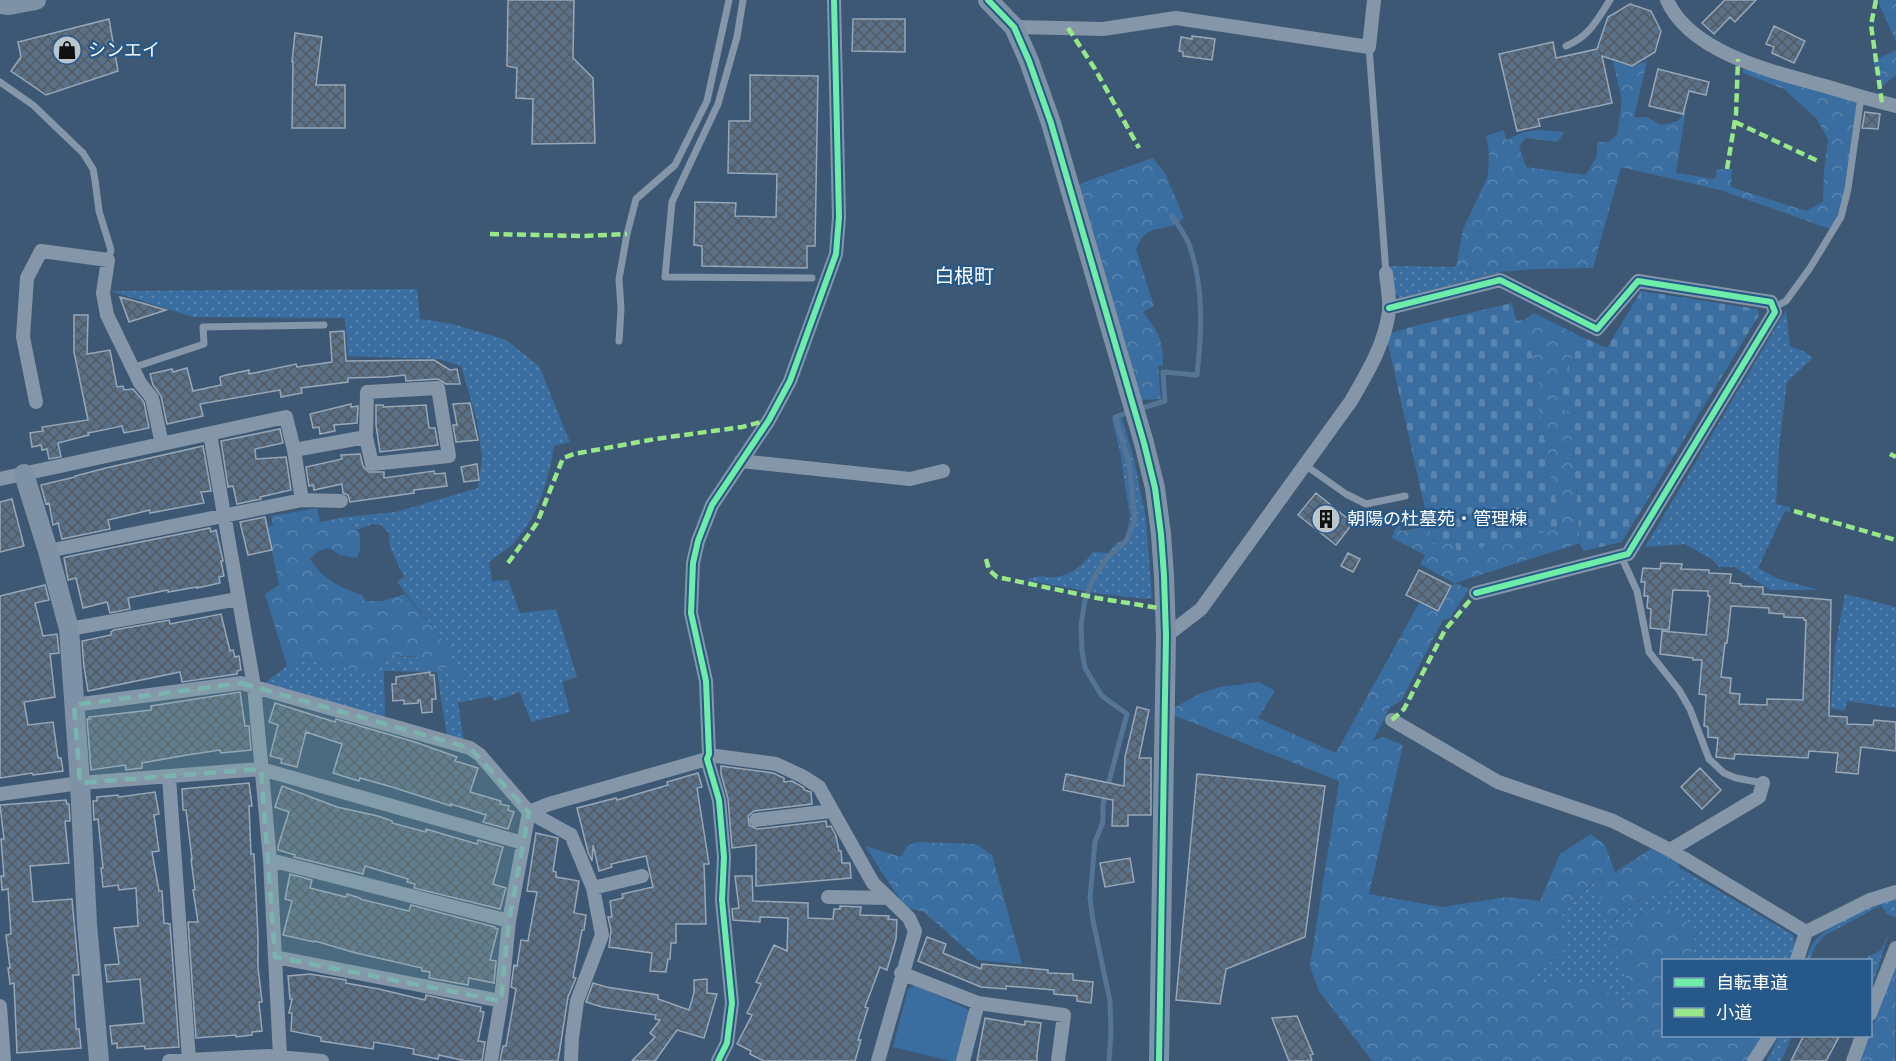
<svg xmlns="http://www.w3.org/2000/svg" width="1896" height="1061" font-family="'Varela Round','Noto Sans JP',sans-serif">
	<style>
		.grass { fill: url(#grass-dots) }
		.forest { fill: url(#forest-crowns) }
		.cemetery { fill: url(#cemetery-stones) }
		.park { fill: #3b6ea0 }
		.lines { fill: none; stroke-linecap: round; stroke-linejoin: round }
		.stream { stroke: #557597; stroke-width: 5 }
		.building { fill: url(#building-cross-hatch); stroke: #98a7b7; stroke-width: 1.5; fill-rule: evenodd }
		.lane { stroke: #8496a8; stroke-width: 7 }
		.street { stroke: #8496a8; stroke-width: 14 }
		.secondary { stroke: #7f92a5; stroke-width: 20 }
		.quiet { stroke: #98e88a; stroke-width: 4.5; stroke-dasharray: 9 4.5; stroke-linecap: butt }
		.cycleway-casing { stroke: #27588a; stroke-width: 10 }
		.cycleway { stroke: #6deda7; stroke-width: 6 }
		.marked { fill: #7bb4af; fill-opacity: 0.2; stroke: #7bb4af; stroke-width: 4.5; stroke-dasharray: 12 8; stroke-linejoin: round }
		.labels { text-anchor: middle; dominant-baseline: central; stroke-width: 4.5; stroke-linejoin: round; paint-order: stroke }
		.poi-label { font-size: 18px; fill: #fff; stroke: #27588a; text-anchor: start }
		.neighbourhood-label { font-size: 20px; fill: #fff; stroke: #27588a }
	</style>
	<defs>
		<pattern id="grass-dots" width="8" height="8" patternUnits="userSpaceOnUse" patternTransform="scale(1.5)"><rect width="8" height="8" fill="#3b6ea0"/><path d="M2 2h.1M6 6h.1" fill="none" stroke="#5884ae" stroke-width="1.8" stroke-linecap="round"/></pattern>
		<pattern id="forest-crowns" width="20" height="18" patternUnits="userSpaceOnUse" patternTransform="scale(1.5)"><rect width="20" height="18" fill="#3b6ea0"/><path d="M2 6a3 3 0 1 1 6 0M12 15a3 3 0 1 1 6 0" fill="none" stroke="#5884ae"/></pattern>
		<pattern id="cemetery-stones" width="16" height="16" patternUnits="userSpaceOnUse" patternTransform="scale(1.5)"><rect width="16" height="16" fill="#3b6ea0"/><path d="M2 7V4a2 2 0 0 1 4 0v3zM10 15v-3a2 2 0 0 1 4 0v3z" fill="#5884ae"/></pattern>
		<pattern id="building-cross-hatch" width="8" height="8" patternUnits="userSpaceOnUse" patternTransform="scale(1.5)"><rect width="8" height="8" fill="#5a7086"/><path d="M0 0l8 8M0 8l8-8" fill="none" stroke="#525a63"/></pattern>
	</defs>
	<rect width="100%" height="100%" fill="#3d5874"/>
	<path class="grass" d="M1387 266 1456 267 1501 272 1400 298 1393 292Z
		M417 289 420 319 453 324 506 340 539 366 570 442 554 446C548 483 538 517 512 545 506 551 496 556 489 562L492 581 508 580 520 613 556 609 577 677 562 682 570 712 531 722 520 692 494 701 492 696 458 703 464 742 447 737 437 672 384 671 385 718 265 683 287 666 301 659 366 671 390 656 418 657 425 670 450 668 465 680 466 675 453 659 439 635 397 582 404 577 390 547 389 533 381 525 372 524 357 530 346 517 396 512 478 488 482 458 477 420 461 366 438 359 348 356 345 318 193 317 111 291Z
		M1786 310 1790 346 1803 351 1813 358 1787 382 1779 447 1776 504 1790 507V512L1785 511 1758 568 1778 579 1819 590H1771L1734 567H1719L1713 560 1685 544 1645 547Z
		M1121 416 1134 459 1146 520 1152 598 1146 599 1095 593 1027 580C1035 574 1044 578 1054 577 1071 576 1083 565 1093 552L1108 553 1116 543 1125 540 1130 517 1120 452 1112 419Z
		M1845 594 1896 607V708L1847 701 1845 711 1831 708 1835 647Z
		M1680 868 1793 935 1795 945 1790 960H1689L1697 931 1618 952 1632 1001 1614 1002C1600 974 1601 984 1575 985 1569 985 1562 981 1556 979L1534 988 1529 980 1561 954 1559 919 1574 901 1595 881 1602 900 1608 924 1651 892 1669 896Z
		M1896 897V918L1887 914 1881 905 1824 936 1815 947 1810 960H1806C1807 956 1809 951 1811 947 1824 923 1871 905 1896 897Z
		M1888 935 1871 990 1870 960H1862L1881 950Z
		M1779 1036H1792L1781 1061H1767Z"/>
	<path class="forest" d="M1879 0H1896V41L1879 4Z
		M1896 50V75L1882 86 1873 61Z
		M1613 61C1626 66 1633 67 1647 61L1634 117H1647L1661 125C1676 122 1680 123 1686 108L1676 173 1715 179 1717 169H1732L1731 187 1806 211 1823 202 1824 169 1828 140 1817 119 1784 89 1743 73V67L1857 101 1846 188 1839 216 1830 229 1720 190 1621 167 1593 268 1534 269 1501 272 1456 267 1463 229 1488 176 1489 153 1486 136 1503 130 1507 140 1523 132 1539 130 1564 132 1558 142 1526 138 1519 146 1526 167 1586 175 1597 156V142H1608L1617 135 1622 101Z
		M1153 158 1165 173 1184 218C1180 221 1175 224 1171 226 1151 232 1146 227 1136 249L1154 306 1143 312C1159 333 1163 339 1163 366H1158L1161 399 1140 400 1074 187 1090 180Z
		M1534 313 1580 336 1561 384V404L1571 418 1580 543 1455 583 1469 589 1450 618 1443 620 1401 701 1390 707 1373 741 1383 737 1403 745 1369 894 1442 907 1506 897 1540 901 1560 854 1591 834 1605 845 1615 872 1651 849 1677 860 1680 868 1669 896 1650 892 1608 924 1599 911 1602 900 1594 881 1574 901 1559 919 1568 943 1561 954 1529 980 1535 988 1556 979C1562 981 1569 985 1575 985 1601 984 1599 973 1614 1002L1632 1001 1618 952 1606 951 1609 935 1628 921 1664 905 1697 931 1689 960H1664V1036H1762L1749 1061H1372L1319 991 1310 966 1339 781 1173 715 1174 708 1201 693 1220 687 1259 682 1275 691 1258 718 1336 753 1419 603 1438 612 1454 583 1420 564 1425 555 1392 538 1395 529 1400 525 1401 531 1429 526 1433 543 1454 539 1457 552 1550 464 1533 386 1539 384 1524 320Z
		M317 508 320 522 346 517 360 534V550L357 558 340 555 329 548 318 551 310 559C322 579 341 588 362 595L365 601H382L405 594 439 635 453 659 466 675 464 680 450 668 425 670 418 657C403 656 384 652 376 668L366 671 301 659 287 666 265 594 279 585 267 528 273 525 271 516Z
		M916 842 976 844 992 855 1022 964 978 960 924 912 905 907 865 846 901 857 907 846Z
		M1896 963 1895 1061H1859L1868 1036H1870L1871 1030Z"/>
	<path class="cemetery" d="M1641 291 1757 309 1759 315 1622 542 1583 551 1580 543 1571 418 1561 404V384L1580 336 1607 348Z
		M1512 303 1516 321 1524 320 1539 385 1533 386 1550 464 1548 465 1562 528 1457 552 1454 539 1433 544 1386 335 1414 326Z"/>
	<path class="park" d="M915 985 967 1009 969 1013 958 1061H951L893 1047 908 989Z"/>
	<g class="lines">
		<path class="stream" d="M1139 409 1165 401 1163 372 1197 375C1202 331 1204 286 1189 244 1185 235 1178 225 1172 216
			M1109 1061 1111 1032 1110 1001 1093 921 1090 898 1095 842 1103 822V804L1127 714 1102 696 1085 668 1082 651 1081 625 1085 600 1093 579 1107 558 1126 541 1135 520 1129 462 1115 417 1130 412"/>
	</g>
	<path class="building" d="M508 0H574L573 58 593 78 595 143 532 144 533 99 516 98 517 68 507 66Z
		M1725 0H1756L1735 22 1730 17 1714 34 1702 23Z
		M1630 4 1651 11 1661 31 1655 52 1632 66 1602 56 1612 103 1538 119 1540 126 1517 131 1499 54 1553 42 1556 58 1597 49 1608 17Z
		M109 19 118 71 46 95 11 71 21 57 18 42Z
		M853 19H905V52L852 51Z
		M1774 26 1805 41 1794 63 1772 53 1774 47 1766 44Z
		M295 33 322 37 316 85H345V128H292L293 62H292Z
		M1192 36 1215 39 1212 60 1183 56V52L1179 51 1181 37 1192 39Z
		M1658 69 1709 82 1706 95 1689 91 1683 114 1649 106Z
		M750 75 818 76 815 246H807V268L702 266V246L694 245 695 202 736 203 735 216 776 217 777 174 728 173 729 121H750Z
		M1865 112 1880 114 1878 129 1862 128Z
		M120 297 142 303 166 310 129 322Z
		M74 315H88L87 354 110 350 117 387 123 386 124 390 133 389 144 402 149 428 124 433 122 426 88 433 89 435 58 443 61 457 49 459 47 449 42 450 41 445 32 447 30 433 43 431 42 427 88 420 74 352Z
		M344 331 346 361 434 360 450 370 457 369 460 384H446L438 379 406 381 405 375 385 377 348 378V382L301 388 302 393 281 397 280 390 200 404 203 416 167 424 161 396 153 385 150 374 172 369 173 372 187 368 193 391 221 385 220 377 226 375 249 370V374L296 364 297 367 332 362 330 332Z
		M470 403 478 440 456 442 453 425H457L453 404Z
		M351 404V407L358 406 357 423 334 425 335 431 320 434 319 427 313 428 310 414Z
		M376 405H383V407L426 405 429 428H435L438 445 380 452 376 425Z
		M280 429 283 443 255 449 256 459 286 457 291 490 260 497 261 499 237 504 233 486 228 487 221 441Z
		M203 446 211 491 201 492 204 503 150 513V510L108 520 110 529 62 539 58 523 53 525 49 503 46 504 41 485 75 477V476L106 468Z
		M360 454 363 466 369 472H384V478L434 471 435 474 445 473 447 486 414 490V493L350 502 348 495 343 493 342 484 314 490 313 485 309 486 306 467 342 459 341 455Z
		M477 464 479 480 464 482 461 467Z
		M1316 493 1353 523 1336 545 1298 515Z
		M12 499 24 546 0 552V502Z
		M265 517 272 550 248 555 240 522Z
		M210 528 211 532 216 530 221 552 223 561H221L224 576 219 577 220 583 197 588V587L168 592V590L128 598 130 609 110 613 107 602 83 608 76 578 68 580 64 558 66 557Z
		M1348 553 1360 559 1353 572 1341 566Z
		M1661 563 1682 564 1681 569 1709 570V573L1731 574 1730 583 1741 584V586L1763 587V594L1831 600 1829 716 1847 717V724L1873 725 1874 720 1896 722V751L1861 747 1858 774 1836 772 1838 753 1809 751 1808 758 1735 754 1734 759 1716 757 1718 738 1708 737V727L1704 726 1706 695 1699 694 1702 660H1693V658L1660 654 1662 631 1706 635 1710 596H1708V591L1673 590 1669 630 1650 628 1651 609 1647 608 1648 596H1644L1645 582H1641L1643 568 1660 569ZM1731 606 1769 608V613L1784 614V617L1804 618V620H1806L1803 700 1767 699V705L1739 704 1740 694 1730 693 1731 678 1721 677 1725 643H1727Z
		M1419 570 1451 586 1438 611 1406 595Z
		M45 585 49 600 35 603 43 636 57 634 59 653 50 654 55 697 24 702 28 725 53 722 58 758H61L63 771 33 775 32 773 0 778V596Z
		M221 614 230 651 233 650 235 657 239 656 241 670 237 671V674L182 682 180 672 88 691 84 667 82 641 111 635V632L114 630 169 620 170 624Z
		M430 672V675H434L436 699H432V712L422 713 420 700H418V703L404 704V700L393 701 392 684H396V677Z
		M240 692 245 726H249L251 750 221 753 220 750 187 755 142 763V768L126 770 125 765 91 770 87 719H90L89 717 151 710V706Z
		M275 703 335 722 336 719 415 742 457 757 455 761 478 768 470 792 501 801 500 804 509 806 508 810 514 812 508 829 483 822 486 815 451 804V806L392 787 360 778 359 781 333 773 342 744 306 732 297 767 281 763 282 759 270 756 278 725 269 722Z
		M1137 707 1149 710 1139 758H1151V815H1128V826H1112L1113 800 1063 790 1066 774 1124 786 1125 757Z
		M721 766 773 773 784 778V782L792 781 804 788V790L811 792 812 804 754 811 748 816 749 825 757 829 826 821 827 827 831 826 836 836 839 851H841L842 863H850L851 878 756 886V845L732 848 728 799 721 774Z
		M1700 768 1721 790 1702 809 1681 787Z
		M698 773 702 787 697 788 709 864H704L706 924H676V943H671L670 959H668L666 972 650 971 652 953 609 947 611 930 608 917H612L610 901 623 898 622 894 653 887 646 856 611 864 612 867 599 871 593 845 592 861 588 852 577 808 616 798 617 800 668 785 667 782Z
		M1197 774 1325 786 1305 937 1226 969 1220 1004 1176 1000Z
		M249 783 252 806H249L251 854H254L258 936V967L262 1002H259L262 1031 252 1032V1035L236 1037V1035L196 1038 188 922H198L193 890H195L191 859H192L186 810H183L182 789Z
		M282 786 337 807 378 816 392 821V823L426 832V829L477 844 478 840 503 847 493 884 506 888 500 909 414 888 415 884 407 882 408 879 365 866 363 874 294 857 295 855 278 850V846L289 812 275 807Z
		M155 792 159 814 154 815 159 851 152 852 159 891H162L164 923 170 924 179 1047 145 1049V1046L117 1048V1043L112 1044 110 1026 144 1023 140 979 107 982 105 965 119 964 114 928 138 926 136 888 119 890 118 885 103 887 101 868H103L98 819 94 820 93 801H97V797L118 795 119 797Z
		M66 800 67 804H69L70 821H65L69 863 30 866 33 902 72 899 79 975H73L76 1029H79L81 1048 17 1053 14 983 10 984 8 968H10L6 935 11 934 8 889 2 890 1 876H4L1 839H4L0 805Z
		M536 833 558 838 553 871 556 872V877L579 881 574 913 586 915 584 930H582L573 977 576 978 568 997 558 1061H500L503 1046H506L516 989 511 987 514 965 517 966 521 940 528 941 537 892 527 891Z
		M1130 858 1134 882 1105 887 1100 863Z
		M290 874 312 880 310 888 346 897 347 894 360 898V899L409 911 411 905 495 927V928L498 929 490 960 496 961 494 983 469 978 468 985 429 978 430 972 422 971V968L356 953 315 941 314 942 283 935 292 901 285 899Z
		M735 876H752L753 901 808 903V918L833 919 834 909H840V906L861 907 860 915 889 916 888 919 897 920 896 939 887 970 880 967 865 1007 868 1008 858 1040H861L855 1061H764L750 1054 751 1051 737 1044 752 1015 747 1013 761 984 756 982 774 945 787 951 788 918 760 917V922L733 920 732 909 739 908Z
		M927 937 946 944 943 953 981 969 982 964 1048 970V973L1073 974V980L1093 982 1091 1003 1077 1001V996L1054 994V990L1006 986V989L981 987 918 961Z
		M310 974 346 980V983L379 989 425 1000 426 995 481 1007 480 1011 484 1012 478 1041 485 1042 482 1061H466L439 1055 438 1059 413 1054 414 1049 374 1042 373 1049 321 1041V1037L291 1031 292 1013H289L292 999H290L288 976Z
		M707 979V993L717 994 704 1038 677 1030 655 1061H632L655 1037 650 1033 660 1020 655 1019 656 1015 602 1007 586 1002 593 983 606 987 658 995V999L689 1010 694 993V980Z
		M1297 1016 1313 1054 1310 1055 1312 1061H1289L1272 1018Z
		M985 1018 1025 1025V1021L1041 1023 1037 1054V1061H977Z
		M1804 1035H1840L1826 1061H1791Z"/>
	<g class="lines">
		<path class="lane" d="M743 0 737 37 718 104 672 202 665 277 812 278
			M1566 46C1589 37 1597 20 1610 0
			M1369 47 1386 273
			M0 82 33 105 83 153 93 169 95 180 99 211 111 250 108 260
			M1773 308 1786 301 1810 268 1841 217 1848 189 1861 97
			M619 341 621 309 619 279 627 234 636 199 675 165 707 101 729 0
			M132 368 204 344 203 327 324 325
			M1305 465 1346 494 1366 504 1405 496
			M1621 556 1637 591 1649 652 1679 690 1690 709 1709 759 1724 773 1736 778 1763 783"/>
		<path class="street" d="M1667 0C1690 53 1774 72 1825 86 1848 93 1872 100 1896 106
			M1014 27 1103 29 1176 18 1369 47 1374 0
			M1389 308 1500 280 1597 329 1638 281 1771 302 1775 312 1628 554 1476 593
			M36 402 23 337 27 278 41 251 108 260 103 293 107 315 140 383 152 398 162 444
			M210 434 254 686 270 860 280 1056
			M294 450 366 437 372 464 449 456 438 388 367 392 366 437
			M741 461 910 479 943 471
			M0 479 286 417 294 450 302 500 48 551
			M302 500 341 501
			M69 629 238 599
			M1166 636 1201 609 1351 401C1367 373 1385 344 1389 311 1390 299 1387 285 1386 273
			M74 705 241 683 470 748 480 755 529 812 571 835 593 888 602 935 577 1001 572 1038 571 1061
			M1392 720 1498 782 1613 821 1670 850 1806 932
			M709 754 716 756 776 764 802 776 819 787 873 883 909 918 915 931 878 1061
			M169 777 189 1060
			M0 794 80 783 261 769 523 843
			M756 820 831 811
			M1670 850 1759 797 1763 783
			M270 860 509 921
			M593 888 642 876
			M828 897 889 898
			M275 957 501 1001
			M1797 960 1806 932 1870 900 1896 892
			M901 973 978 1003 1064 1015 1058 1061
			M0 1006 4 1061
			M1870 1014 1896 948
			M169 1061 268 1056 322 1061
			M491 1061 501 1001 509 921 529 812 549 804 707 759
			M718 1061 727 1043 732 1003 722 900 724 857 719 800 707 759 709 754 706 681 691 613 693 563 698 541 712 505 769 420 790 381 836 254 839 217 834 0
			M963 1061 978 1003
			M1754 1061 1770 1036
			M1853 1061 1862 1036"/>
		<path class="secondary" d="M988 0 1014 27 1029 61 1051 123 1144 443 1155 488 1161 534 1164 576 1166 636 1159 1061
			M0 4 9 5 36 0
			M24 474 48 551 69 629 80 783 87 924 99 1061"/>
		<path class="quiet" d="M1876 0 1871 25 1882 103
			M1068 28 1095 69 1139 148
			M1735 122 1820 162
			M1727 169 1736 114 1738 59
			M490 234 583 236 627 234
			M1890 454 1896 457
			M1794 511 1896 540
			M986 559 989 570 997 577 1097 598 1165 609
			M508 563 537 523 563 458 574 454 655 439 742 427 769 420
			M1392 720 1404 709 1445 630 1476 593"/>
		<g class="cycleway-casing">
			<path id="cycleway" d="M988 0 1014 27 1029 61 1051 123 1144 443 1155 488 1161 534 1164 576 1166 636 1159 1061
				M1389 308 1500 280 1597 329 1638 281 1771 302 1775 312 1628 554 1476 593
				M718 1061 727 1043 732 1003 722 900 724 857 719 800 707 759 709 754 706 681 691 613 693 563 698 541 712 505 769 420 790 381 836 254 839 217 834 0"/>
		</g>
		<use href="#cycleway" class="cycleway"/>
	</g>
	<path class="marked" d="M241 683 470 748 529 812 509 921 501 1001 275 957 261 769 80 783 74 705Z"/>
	<defs>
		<g id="shop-disc" transform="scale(1.5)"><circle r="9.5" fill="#bbc5ce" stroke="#27588a"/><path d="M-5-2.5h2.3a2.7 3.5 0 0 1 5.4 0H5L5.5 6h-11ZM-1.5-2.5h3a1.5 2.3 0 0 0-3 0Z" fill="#111"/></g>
		<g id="building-disc" transform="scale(1.5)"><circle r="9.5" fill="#bbc5ce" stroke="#27588a"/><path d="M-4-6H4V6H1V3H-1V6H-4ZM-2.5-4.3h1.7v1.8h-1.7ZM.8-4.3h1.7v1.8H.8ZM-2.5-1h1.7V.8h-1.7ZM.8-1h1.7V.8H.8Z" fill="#111"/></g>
	</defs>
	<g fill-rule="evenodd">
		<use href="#shop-disc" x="67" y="50"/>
		<use href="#building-disc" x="1326" y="519"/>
	</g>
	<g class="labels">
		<g class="poi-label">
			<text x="88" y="50">シンエイ</text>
			<text x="1347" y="519">朝陽の杜墓苑・管理棟</text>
		</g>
		<g class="neighbourhood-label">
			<text x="964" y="277">白根町</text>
		</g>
	</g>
	<rect x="1662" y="959" width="210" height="78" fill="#27588a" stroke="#7d9bb9" stroke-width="1.5"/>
	<rect x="1674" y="978" width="30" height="9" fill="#6deda7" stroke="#7d9bb9" stroke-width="1.5"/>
	<text x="1716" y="989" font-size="18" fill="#ffffff">自転車道</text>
	<rect x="1674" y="1008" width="30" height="9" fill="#98e88a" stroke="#7d9bb9" stroke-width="1.5"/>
	<text x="1716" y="1019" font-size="18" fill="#ffffff">小道</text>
</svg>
